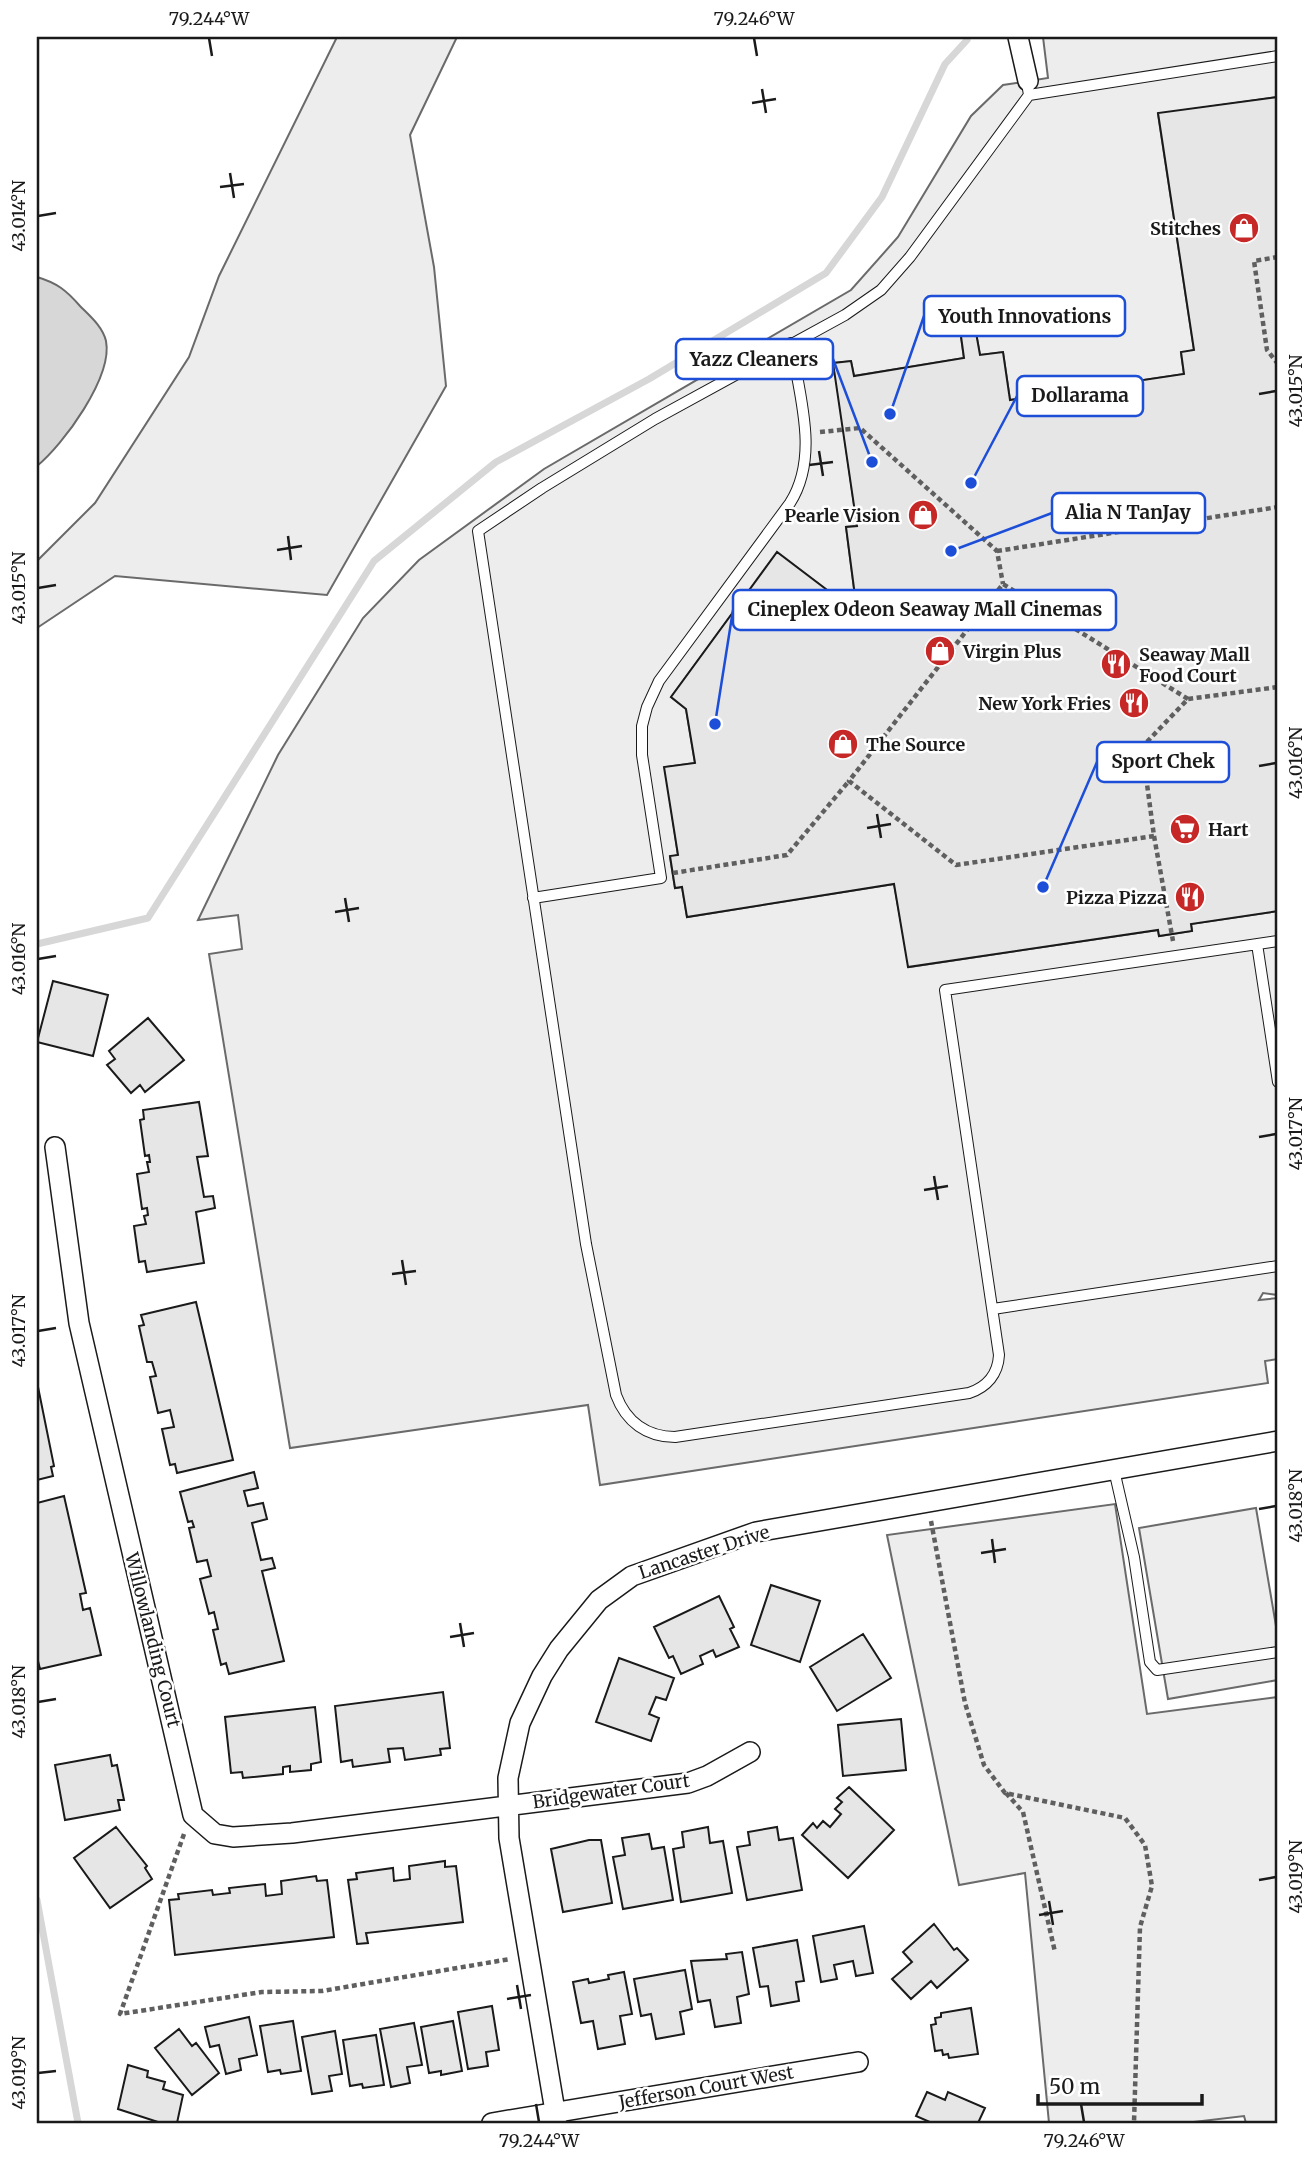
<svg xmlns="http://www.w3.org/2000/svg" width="1315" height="2160" font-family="Merriweather,serif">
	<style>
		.built { fill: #ededed; stroke: #6a6a6a; stroke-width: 2 }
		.water { fill: #d7d7d7; stroke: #6a6a6a; stroke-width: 2 }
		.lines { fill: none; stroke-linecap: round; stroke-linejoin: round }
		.stream { stroke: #d7d7d7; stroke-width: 7 }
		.building { fill: #e6e6e6; stroke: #1a1a1a; stroke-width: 2 }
		.service-casing { stroke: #1a1a1a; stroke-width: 12 }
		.minor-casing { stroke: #1a1a1a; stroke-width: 22 }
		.path { stroke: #5f5f5f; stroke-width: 4.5; stroke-dasharray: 5 3.5; stroke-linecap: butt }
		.service { stroke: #fff; stroke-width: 10 }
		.minor { stroke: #fff; stroke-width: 19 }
		.ticks { fill: none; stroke: #1a1a1a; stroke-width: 2.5 }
		.labels { text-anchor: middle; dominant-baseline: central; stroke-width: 5; stroke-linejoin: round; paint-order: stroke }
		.poi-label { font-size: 18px; font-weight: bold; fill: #1a1a1a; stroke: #fff; text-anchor: end }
		.street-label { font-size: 18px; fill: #1a1a1a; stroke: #fff }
		.leader { fill: none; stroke: #1d4ed8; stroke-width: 2.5 }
		.callout-dot { fill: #1d4ed8; stroke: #fff; stroke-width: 2.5 }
		.callout { fill: #fff; stroke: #1d4ed8; stroke-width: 2.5 }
		.callout-label { font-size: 19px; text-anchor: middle; font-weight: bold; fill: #1a1a1a }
		.neatline { fill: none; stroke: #1a1a1a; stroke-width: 2.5 }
		.ticks-label { font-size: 18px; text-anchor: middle; fill: #1a1a1a }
	</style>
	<rect width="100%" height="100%" fill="#fff"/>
	<path class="built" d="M337 37H457L410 135 434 267 446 386 327 595 115 576 37 628V561L95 503 189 357 219 276Z
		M1043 37H1278V97L1158 114 1194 350 1181 353 1184 374 1010 400 1003 352 980 355 975 327 960 330 964 358 854 376 851 361 834 363 857 526 846 527 855 596 839 599 777 553 671 697 686 709 695 763 665 767 678 855 670 857 675 888 682 887 687 917 894 884 909 967 1158 930 1159 936 1192 931 1191 924 1278 911V1295L1263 1293 1259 1300 1278 1298V1359L1265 1361 1268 1383 600 1485 588 1405 290 1448 209 954 242 949 238 915 198 920 278 755 363 618 419 560 544 469 851 290 898 237 971 116 1003 85 1048 78Z
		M1115 1504 1147 1714 1278 1697V2123H1246L1244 2116 1185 2123H1049L1025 1873 959 1885 887 1535Z
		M1256 1508 1276 1626H1278V1680L1168 1699 1139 1528Z"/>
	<path class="water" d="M37 277C57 283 66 290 80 306 90 316 103 327 106 341 113 377 63 445 37 466Z"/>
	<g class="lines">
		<path class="stream" d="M37 944 148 918 374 561 496 462 649 379 826 273 882 197 945 64 967 40
			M37 1900 78 2123"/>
	</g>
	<path class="building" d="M1278 97V911L1191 924 1192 931 1159 936 1158 930 908 967 894 884 687 917 682 887 675 888 670 856 678 855 664 767 695 763 686 709 671 697 777 552 839 599 855 596 846 527 857 526 833 363 851 361 854 376 964 358 960 329 975 327 980 355 1003 352 1010 400 1184 374 1181 352 1194 350 1158 113Z
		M53 981 108 995 93 1056 37 1042Z
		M148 1018 184 1060 145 1092 140 1085 131 1093 107 1065 115 1059 109 1051Z
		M199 1102 208 1156 197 1157 204 1197 213 1196 215 1208 196 1212 204 1263 147 1272 145 1261 139 1262 134 1226 146 1224 144 1216 148 1215 147 1208 142 1209 137 1174 149 1172 147 1162H150L149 1155 145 1156 140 1120 144 1119 143 1110Z
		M196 1302 233 1460 177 1473 175 1464 170 1465 162 1429 174 1427 170 1410 158 1413 150 1377 156 1376 152 1362H147L139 1326 144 1325 141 1315Z
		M37 1382 54 1466 51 1467 53 1476 37 1480Z
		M254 1472 258 1488 244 1491 248 1506 263 1503 267 1519 252 1523 261 1560 272 1558 275 1568 262 1571 284 1661 229 1674 226 1663 221 1665 213 1630 218 1629 214 1612 209 1614 200 1579 211 1576 207 1560 197 1562 189 1528 194 1527 192 1521 188 1522 180 1492Z
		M64 1496 86 1593 80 1594 83 1610 90 1608 101 1655 40 1669 37 1657V1503Z
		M771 1585 820 1601 800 1662 751 1645Z
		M719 1596 734 1627 730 1629 739 1647 716 1657 713 1650 700 1656 703 1664 681 1674 673 1656 669 1658 654 1627Z
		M863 1634 891 1678 837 1711 810 1667Z
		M619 1658 674 1678 666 1700 656 1697 649 1714 659 1718 651 1741 596 1722Z
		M443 1692 450 1748 440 1749 441 1755 405 1760 403 1748 388 1749 390 1762 353 1767 352 1760 341 1762 335 1706Z
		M315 1707 321 1762 311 1764V1770L290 1772V1766L283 1767V1774L243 1778 242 1772 231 1773 225 1717Z
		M901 1719 906 1770 843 1776 838 1725Z
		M110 1755 112 1766 117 1765 124 1800H118L120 1810 65 1820 55 1765Z
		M849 1787 894 1830 848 1878 802 1835 813 1823 817 1828 823 1821 830 1827 841 1814 835 1809 842 1802 837 1798Z
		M116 1827 147 1866 145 1868 152 1879 110 1908 74 1858Z
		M708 1827 710 1843 723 1841 732 1893 681 1902 673 1849 684 1847 682 1832Z
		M777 1827 779 1840 793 1838 802 1890 747 1900 737 1847 750 1845 748 1832Z
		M649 1834 652 1849 664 1847 673 1900 623 1909 613 1857 625 1855 622 1838Z
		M589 1840H601L612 1903 563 1912 551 1849Z
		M445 1861V1867L456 1866 463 1922 366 1933 368 1943 357 1944 348 1880 357 1879 356 1873 393 1868 394 1881 410 1879 409 1866Z
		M316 1876 317 1881 327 1880 334 1937 175 1955 169 1900 179 1899 178 1894 212 1890 213 1895 230 1893 229 1888 265 1884 266 1896 282 1894 281 1881Z
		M934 1924 954 1950 957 1948 968 1960 937 1988 931 1981 911 1999 892 1979 912 1962 903 1952Z
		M864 1926 873 1973 856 1976 853 1961 834 1965 837 1979 821 1982 813 1936Z
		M797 1940 804 1981 796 1982 799 2001 771 2006 768 1986 760 1987 753 1948Z
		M742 1952 749 1994 737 1997 741 2023 715 2027 710 2000 698 2002 691 1961 727 1959 726 1954Z
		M685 1970 692 2009 680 2012 684 2034 656 2039 651 2014 641 2016 634 1979Z
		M624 1972 632 2014 620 2016 625 2044 598 2049 593 2021 581 2023 573 1982 588 1979 589 1983 609 1979 608 1975Z
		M492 2006 499 2050 486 2052 488 2066 468 2069 458 2012Z
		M971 2008 978 2054 949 2058 948 2054 943 2055 942 2050 935 2051 931 2025 936 2024 935 2018 941 2017V2013Z
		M249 2017 257 2055 239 2059 241 2070 226 2074 219 2045 210 2047 205 2027Z
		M293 2021 301 2071 281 2074 280 2070 268 2072 260 2026Z
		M453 2021 462 2071 441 2075V2071L429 2073 421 2027Z
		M414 2023 422 2065 407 2067 410 2083 391 2087 380 2029Z
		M179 2029 192 2046 196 2043 219 2073 192 2095 155 2048Z
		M335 2031 342 2074 329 2076 332 2091 312 2094 302 2037Z
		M376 2035 384 2085 363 2088 362 2084 350 2086 343 2040Z
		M128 2065 148 2071 147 2077 165 2082 163 2089 183 2095 177 2123H161L118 2109Z
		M927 2092 945 2100 948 2092 985 2108 978 2123H932L916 2116Z"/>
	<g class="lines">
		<g class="service-casing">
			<path id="service" d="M1028 89 1029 95 1278 56
				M1029 95 910 257 881 290 845 315 655 419 542 488 478 531 586 1244 616 1395C626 1422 647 1437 675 1437L969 1393C987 1387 998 1374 999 1355L945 990 1278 941
				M533 898 661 878 642 755V726L647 707 659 681 790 503C820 456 799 395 791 343
				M1257 944 1278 1082
				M993 1309 1278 1266
				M1114 1470 1134 1557 1150 1662 1157 1670 1278 1652"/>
		</g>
		<g class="minor-casing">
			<path id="minor" d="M1018 37 1028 81
				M55 1147 79 1323 193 1815 215 1834 233 1837 292 1833 688 1783 707 1776 750 1752
				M492 2123 858 2062
				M557 2123 509 1838 508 1778 520 1723 542 1676 559 1649 599 1600 632 1576 756 1532 1278 1441"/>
		</g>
		<path class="path" d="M1278 257 1254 261 1267 350 1278 364
			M820 432 860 428 997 551 1003 584
			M997 551 1278 507
			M1188 699 1003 584 849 781 956 865 1154 836 1142 747 1188 699 1278 687
			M1154 836 1173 941
			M673 873 787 855 849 781
			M931 1521 965 1703 984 1765 1005 1793 1125 1818 1145 1845 1152 1886 1140 1927 1134 2123
			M1006 1793 1023 1812 1055 1952
			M184 1834 120 2014 262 1992 322 1991 510 1959"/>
		<use href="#service" class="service"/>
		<use href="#minor" class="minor"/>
	</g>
	<path class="ticks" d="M209 38 212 56M754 38 757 56M762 89 766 113M752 103 776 99M230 173 234 198M220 187 244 184M38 216 56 213M1259 394 1276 391M819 451 823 476M809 465 833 462M288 536 291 560M277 550 302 546M38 588 56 585M1259 766 1276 763M877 814 881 838M867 828 891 824M345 898 349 922M335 912 359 908M38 959 56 956M1259 1137 1276 1134M934 1176 938 1200M924 1190 948 1186M402 1260 406 1285M392 1274 416 1271M38 1331 56 1328M1259 1509 1276 1506M992 1539 995 1563M981 1553 1006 1549M460 1623 464 1647M450 1637 474 1633M38 1702 56 1699M1259 1880 1276 1877M1049 1901 1053 1925M1039 1915 1063 1911M517 1985 521 2009M507 1999 531 1995M38 2073 56 2071M536 2104 539 2122M1081 2104 1084 2122"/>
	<defs>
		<g id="shop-disc" transform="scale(1.575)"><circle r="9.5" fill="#c62828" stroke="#fff"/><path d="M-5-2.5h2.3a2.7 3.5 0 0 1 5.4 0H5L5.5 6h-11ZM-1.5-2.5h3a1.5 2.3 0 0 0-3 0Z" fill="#fff"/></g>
		<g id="restaurant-disc" transform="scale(1.575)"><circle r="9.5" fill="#c62828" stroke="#fff"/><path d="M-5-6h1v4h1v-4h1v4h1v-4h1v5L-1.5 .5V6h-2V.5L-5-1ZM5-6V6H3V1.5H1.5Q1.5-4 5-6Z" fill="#fff"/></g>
		<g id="supermarket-disc" transform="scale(1.575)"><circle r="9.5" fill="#c62828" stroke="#fff"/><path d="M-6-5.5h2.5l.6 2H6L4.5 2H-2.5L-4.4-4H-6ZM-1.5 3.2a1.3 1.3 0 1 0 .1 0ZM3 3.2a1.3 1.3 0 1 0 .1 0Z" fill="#fff"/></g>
	</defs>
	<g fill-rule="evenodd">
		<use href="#shop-disc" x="1244" y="228"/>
		<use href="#shop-disc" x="923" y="515"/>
		<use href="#shop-disc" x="940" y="651"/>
		<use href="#restaurant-disc" x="1116" y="664"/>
		<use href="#restaurant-disc" x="1134" y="703"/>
		<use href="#shop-disc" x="843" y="744"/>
		<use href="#supermarket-disc" x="1185" y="829"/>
		<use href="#restaurant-disc" x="1190" y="897"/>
	</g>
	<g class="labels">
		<g class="poi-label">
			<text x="1221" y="228">Stitches</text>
			<text x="900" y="515">Pearle Vision</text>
			<text x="963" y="651" text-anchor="start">Virgin Plus</text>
			<text x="1139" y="654" text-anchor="start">Seaway Mall<tspan x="1139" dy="21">Food Court</tspan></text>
			<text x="1111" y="703">New York Fries</text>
			<text x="866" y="744" text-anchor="start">The Source</text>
			<text x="1208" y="829" text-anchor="start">Hart</text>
			<text x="1167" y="897">Pizza Pizza</text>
		</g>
		<g class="street-label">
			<text transform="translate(704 1552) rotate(-18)">Lancaster Drive</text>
			<text transform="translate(153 1640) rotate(76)">Willowlanding Court</text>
			<text transform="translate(611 1791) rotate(-8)">Bridgewater Court</text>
			<text transform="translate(706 2087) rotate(-10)">Jefferson Court West</text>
		</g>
	</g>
	<path class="leader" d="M890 414L924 316M872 462L833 359M971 483L1017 396M951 551L1052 513M715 724L733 610M1043 887L1097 762"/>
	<g class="callout-dot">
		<circle cx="890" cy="414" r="7"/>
		<circle cx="872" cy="462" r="7"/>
		<circle cx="971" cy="483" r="7"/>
		<circle cx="951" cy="551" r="7"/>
		<circle cx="715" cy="724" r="7"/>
		<circle cx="1043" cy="887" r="7"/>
	</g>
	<g class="callout">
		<rect x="924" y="296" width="201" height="40" rx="7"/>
		<rect x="676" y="339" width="157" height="40" rx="7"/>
		<rect x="1017" y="376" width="126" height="40" rx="7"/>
		<rect x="1052" y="493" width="153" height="40" rx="7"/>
		<rect x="733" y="590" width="383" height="40" rx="7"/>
		<rect x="1097" y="742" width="132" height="40" rx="7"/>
	</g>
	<g class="callout-label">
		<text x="1025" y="323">Youth Innovations</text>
		<text x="754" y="366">Yazz Cleaners</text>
		<text x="1080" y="402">Dollarama</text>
		<text x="1128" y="519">Alia N TanJay</text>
		<text x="925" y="616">Cineplex Odeon Seaway Mall Cinemas</text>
		<text x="1163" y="768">Sport Chek</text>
	</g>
	<rect width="1315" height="2160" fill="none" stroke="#ffffff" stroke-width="77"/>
	<path d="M1038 2094v10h164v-10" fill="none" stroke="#1a1a1a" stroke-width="3.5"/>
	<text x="1049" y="2094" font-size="21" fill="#1a1a1a" stroke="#ffffff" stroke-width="5" paint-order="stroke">50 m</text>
	<rect x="38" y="38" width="1238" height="2084" class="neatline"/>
	<g class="ticks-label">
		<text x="209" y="25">79.244°W</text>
		<text x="754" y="25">79.246°W</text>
		<text transform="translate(19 216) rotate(-90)" y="6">43.014°N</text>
		<text transform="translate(1296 391) rotate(-90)" y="6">43.015°N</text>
		<text transform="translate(19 588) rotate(-90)" y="6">43.015°N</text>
		<text transform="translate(1296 763) rotate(-90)" y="6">43.016°N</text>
		<text transform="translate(19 959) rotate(-90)" y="6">43.016°N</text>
		<text transform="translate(1296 1134) rotate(-90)" y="6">43.017°N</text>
		<text transform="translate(19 1331) rotate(-90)" y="6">43.017°N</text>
		<text transform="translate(1296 1506) rotate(-90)" y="6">43.018°N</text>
		<text transform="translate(19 1702) rotate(-90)" y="6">43.018°N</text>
		<text transform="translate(1296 1877) rotate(-90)" y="6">43.019°N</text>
		<text transform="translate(19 2073) rotate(-90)" y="6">43.019°N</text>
		<text x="539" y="2147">79.244°W</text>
		<text x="1084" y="2147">79.246°W</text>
	</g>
</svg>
